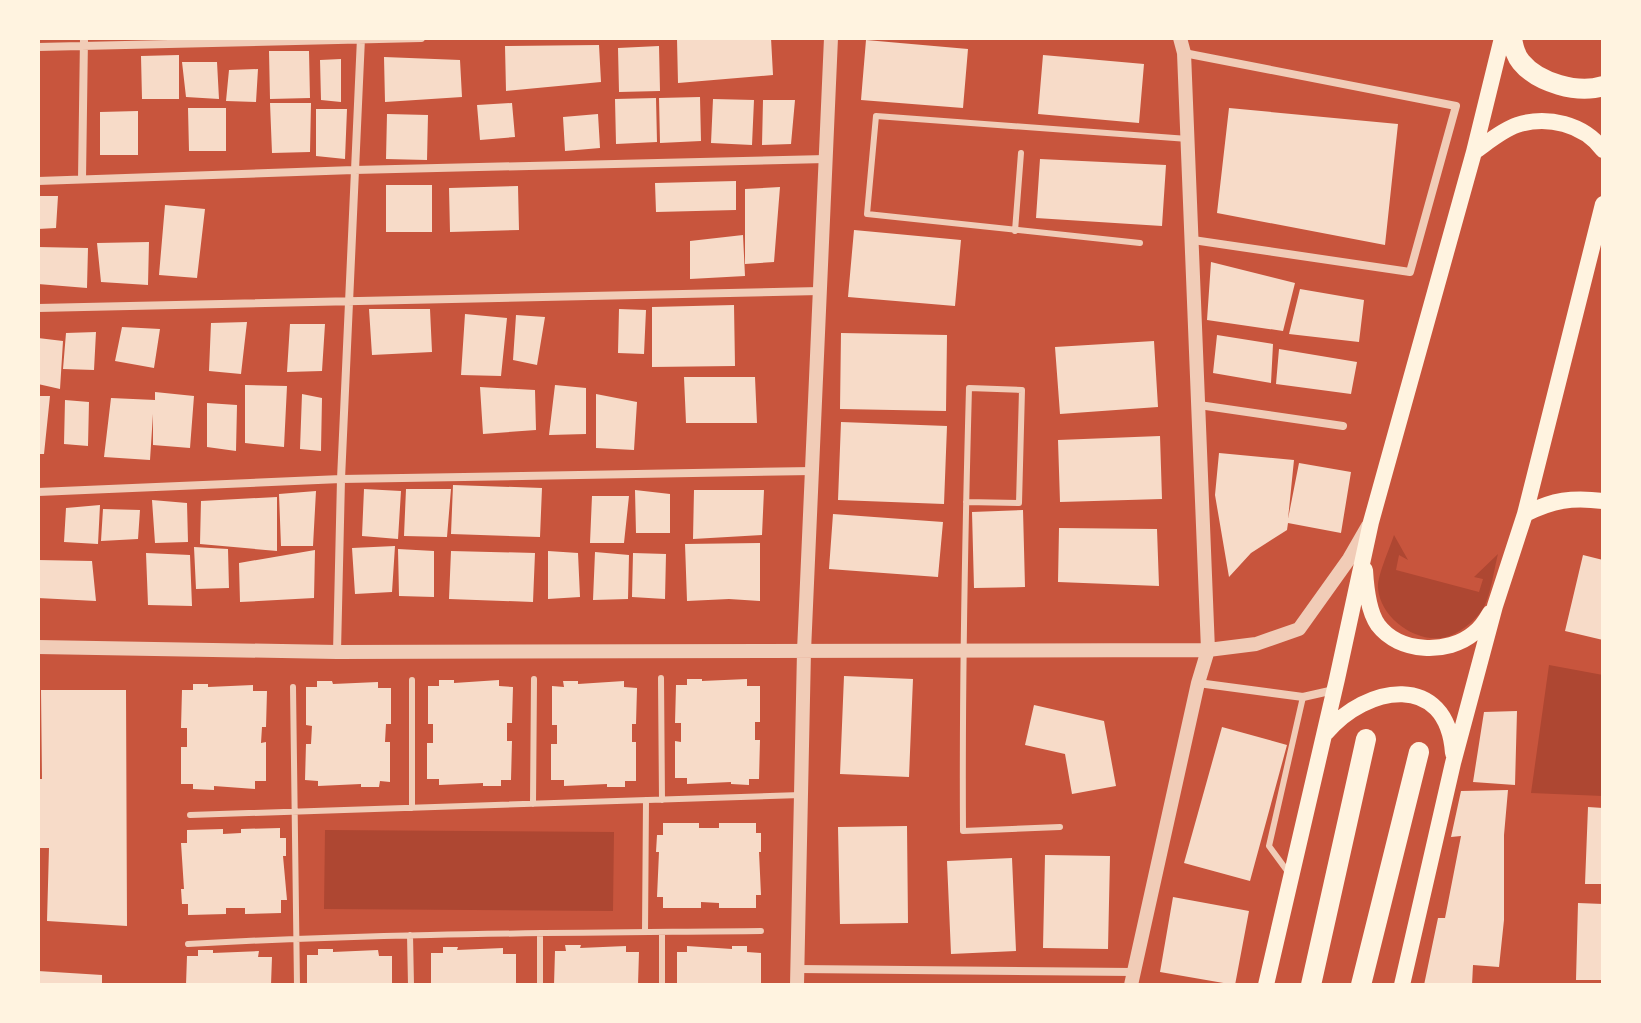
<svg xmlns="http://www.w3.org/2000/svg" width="1641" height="1023" font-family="Ubuntu,sans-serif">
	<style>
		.green { fill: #ae4732 }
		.building { fill: #f7dbc8 }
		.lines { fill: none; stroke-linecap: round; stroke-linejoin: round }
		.service { stroke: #f1ccb7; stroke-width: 6 }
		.minor { stroke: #f1ccb7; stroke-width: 8 }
		.tertiary { stroke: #f1ccb7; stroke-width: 14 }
		.secondary { stroke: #fff3e0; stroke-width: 16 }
		.trunk { stroke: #fff3e0; stroke-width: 20 }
	</style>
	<rect width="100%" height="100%" fill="#c8553d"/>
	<path class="green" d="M1394 535 1408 560 1399 555 1396 570 1479 592 1483 579 1474 577 1498 554C1494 569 1490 602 1480 613 1471 624 1455 637 1440 638 1412 641 1380 616 1378 588 1377 576 1390 548 1394 535Z
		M1549 665 1603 675V796L1531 793Z
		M325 830 614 832 613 911 324 909Z"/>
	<path class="building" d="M760 38H771L773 75 678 83 677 39Z
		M866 40 968 49 963 108 861 100Z
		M599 45 601 82 506 91 505 46Z
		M659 46 660 91 619 92 618 48Z
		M269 51H309L310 98 270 99Z
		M179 55V99H142L141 56Z
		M1043 55 1144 64 1139 123 1038 114Z
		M384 57 460 60 462 97 385 102Z
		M341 59V102L321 100 320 60Z
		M182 62H217L219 99 186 97Z
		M258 69 256 102 226 101 229 70Z
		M700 97 701 141 660 143 659 98Z
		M656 98 657 142 616 144 615 99Z
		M713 99 754 100 752 145 711 143Z
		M763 100H795L791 144 762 145Z
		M270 103H311L310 152 272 153Z
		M512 103 515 137 480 140 477 105Z
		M188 108H226V151H189Z
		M1229 108 1398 124 1385 245 1217 213Z
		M316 109H347L345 159 316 156Z
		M138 111V155H100V112Z
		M387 114 428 115 427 160 386 159Z
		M598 114 600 148 565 151 563 117Z
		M1040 159 1166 165 1162 226 1036 218Z
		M736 181V210L656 212 655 183Z
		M386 185H432V232H386Z
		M518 186 519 230 450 232 449 188Z
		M780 187 774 262 745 264V189Z
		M38 196H58L56 228 38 229Z
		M165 205 205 209 197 278 159 275Z
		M854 230 961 240 955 306 848 297Z
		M743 235 745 276 690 279V241Z
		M149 242 148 285 101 282 97 243Z
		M38 247 88 248 87 288 38 284Z
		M1211 262 1295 283 1283 331 1207 320Z
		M1300 289 1364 300 1359 342 1289 334Z
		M734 305 735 366 652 367V307Z
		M369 309H430L432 352 372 355Z
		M619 309 646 310 644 354 618 353Z
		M465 314 507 318 501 376 461 375Z
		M516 315 545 317 537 365 513 360Z
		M247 322 241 374 209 371 211 323Z
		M290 324H325L322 371 287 372Z
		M122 327 160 329 154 368 115 361Z
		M96 332 94 370 63 369 66 333Z
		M841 333 947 335 946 411 840 409Z
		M1217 335 1273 344 1271 383 1213 373Z
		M38 338 63 341 60 389 38 384Z
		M1154 341 1158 407 1060 414 1055 347Z
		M1279 349 1357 362 1351 394 1276 384Z
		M684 377H755L757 423H686Z
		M245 385 287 386 284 447 245 443Z
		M555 385 586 388V434L549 435Z
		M480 387 535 390 536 430 483 434Z
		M155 392 194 396 190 448 153 445V414L150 460 104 457 111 398 155 400Z
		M302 394 322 398 321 451 300 449Z
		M596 394 637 402 634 450 596 448Z
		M38 396H50L44 454H38Z
		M65 400 89 402 88 446 64 444Z
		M207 403 237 405 236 451 207 447Z
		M841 422 947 426 944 504 838 500Z
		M1160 436 1162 499 1060 502 1058 440Z
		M1219 453 1294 460 1288 519 1299 463 1351 472 1341 533 1288 523 1287 530 1251 553 1229 577 1215 495Z
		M453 485 542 488 540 537 451 534Z
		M364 489 401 491 398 539 362 536Z
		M406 489H451L447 537 404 536Z
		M635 490 670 494V533H636Z
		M694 490H764L762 535 693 539Z
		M316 491 313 546H281L279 494Z
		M592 496H629L624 543H590Z
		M277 497V551L200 544 201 501Z
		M152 500 187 503 188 542 155 543Z
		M100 505 98 544 64 542 66 508Z
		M103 509 140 510 138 539 101 541Z
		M1023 510 1025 587 974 588 972 512Z
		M833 514 943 522 938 577 829 569Z
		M1059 528 1157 529 1159 586 1058 582Z
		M760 543V601L729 599 687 601 685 544Z
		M395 546 392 592 355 594 352 548Z
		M194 547 228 549 229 588 196 589Z
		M398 549 434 551V597L399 596Z
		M315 550 314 598 240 602 239 563Z
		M451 551 535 553 533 602 449 599Z
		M548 551 578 553 580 597 548 599Z
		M595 552 629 555 628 599 593 600Z
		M146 553 190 555 192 606 148 605Z
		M633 553 666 554 665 599 632 597Z
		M1583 555 1603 560V640L1565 631Z
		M38 560 92 561 96 601 38 598Z
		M844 676 913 679 909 777 840 774Z
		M687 679H702V681L747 679V686H760V722H755V740H760L759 779H749V785L731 784V782L687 784V778H675V741L681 742V723H675L676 685H687Z
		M439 680H454V683L499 680V686L513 687 512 723H507V741H512L511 780H501V786H483V783L439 785V779H427V743H433V724H428V686H439Z
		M317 681H332L333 684 378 682V688H391V724H386L385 742H390V782L380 781 379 787H361V784L318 786V781L305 780 306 744H311L312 726 306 725V687H317Z
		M563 681H578V684L624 681V687L637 688 636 724H632V742H636V781H625V787H607V784L564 786V780H551V744H557V725H552V686L564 687Z
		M193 684H208V687L253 685V691H267L266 727H262L261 743 266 742V781H255V789L214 786V790L193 789V784H181V747H187V728H181L182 690H193Z
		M41 690H126L127 926 47 921 49 848H38V779H42Z
		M1034 705 1104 721 1116 786 1072 794 1065 754 1025 745Z
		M1517 711 1515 785 1473 782 1484 712Z
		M1222 727 1287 745 1250 881 1184 863Z
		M1508 790 1504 835V920L1499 967 1473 965 1472 985H1424L1438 918H1445L1461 836 1451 837 1461 791Z
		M1588 807 1603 808V884H1585Z
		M663 823H699V828H719V823H756V833H761V852H759L761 895H756V908H719V903L701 902V908H663V897H657L659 852H656L657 835H663Z
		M907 826 908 923 840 924 838 827Z
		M280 828V838H286V856H283L287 900H281V913L245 914V908H226V914L188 915V904H182L181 889H184L181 843H187V830L223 829V834L241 833V829Z
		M1045 855 1110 856 1108 949 1043 948Z
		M1012 858 1016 951 951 954 947 861Z
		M1173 897 1249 911 1235 985 1160 972Z
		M1578 903 1603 904V980H1576Z
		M565 945H581L580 948 626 946V952H639L638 985H554L555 951H566Z
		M687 946 732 949V946H747V952L761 953V985H677V952H687Z
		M443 947H458L457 950 503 948V954H516V985H431V953H443Z
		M318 949H333V952L378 950 379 956H392V985H307V955H318Z
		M198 950H213V953L259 951 258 957H272L271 985H186L187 956H198Z
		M38 971 102 975V985H38Z"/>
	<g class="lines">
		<path class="service" d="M1015 231 1021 153
			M1140 243 867 214 876 116 1188 139
			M966 502 1019 503 1022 390 969 388C965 536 962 683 963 831L1060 827
			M661 678 662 800
			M412 680V808
			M293 687 297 985
			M533 804 534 679
			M190 815 801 795
			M1288 872 1269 846 1303 697
			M645 932 646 800
			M662 932V985
			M410 935 411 985
			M188 944C379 933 570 933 761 931
			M540 985V933"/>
		<path class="minor" d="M38 47 421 38
			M1184 53 1456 106 1410 272 1193 240
			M82 179 84 38
			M38 181 354 170 826 159
			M38 308 820 291
			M1199 405 1343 426
			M38 492 341 479 813 471
			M337 652 341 479 361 38
			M1198 683 1303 697 1334 690
			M798 969 1133 972"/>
		<path class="tertiary" d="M38 647 337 652 1208 650 1256 644 1299 629 1349 559 1368 526
			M797 985 804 651 831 38
			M1131 985 1198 683 1208 650 1184 53 1180 38"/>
		<path class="secondary" d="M1474 152C1487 143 1502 130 1517 125 1547 115 1584 124 1603 150
			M1525 514C1553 500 1572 497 1603 501
			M1365 570C1366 587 1368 611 1378 625 1399 653 1448 655 1474 633 1481 628 1486 620 1490 613
			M1326 733C1366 685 1447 671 1453 753
			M1266 985 1337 679 1371 522 1474 152 1502 38
			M1402 985 1453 763 1495 606 1525 514 1603 204"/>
		<path class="trunk" d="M1512 38C1513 45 1516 56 1521 62 1538 83 1578 94 1603 86
			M1311 985 1366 739
			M1361 985 1419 752"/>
	</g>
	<rect width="1641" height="1023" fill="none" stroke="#fff3e0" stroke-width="80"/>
</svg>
